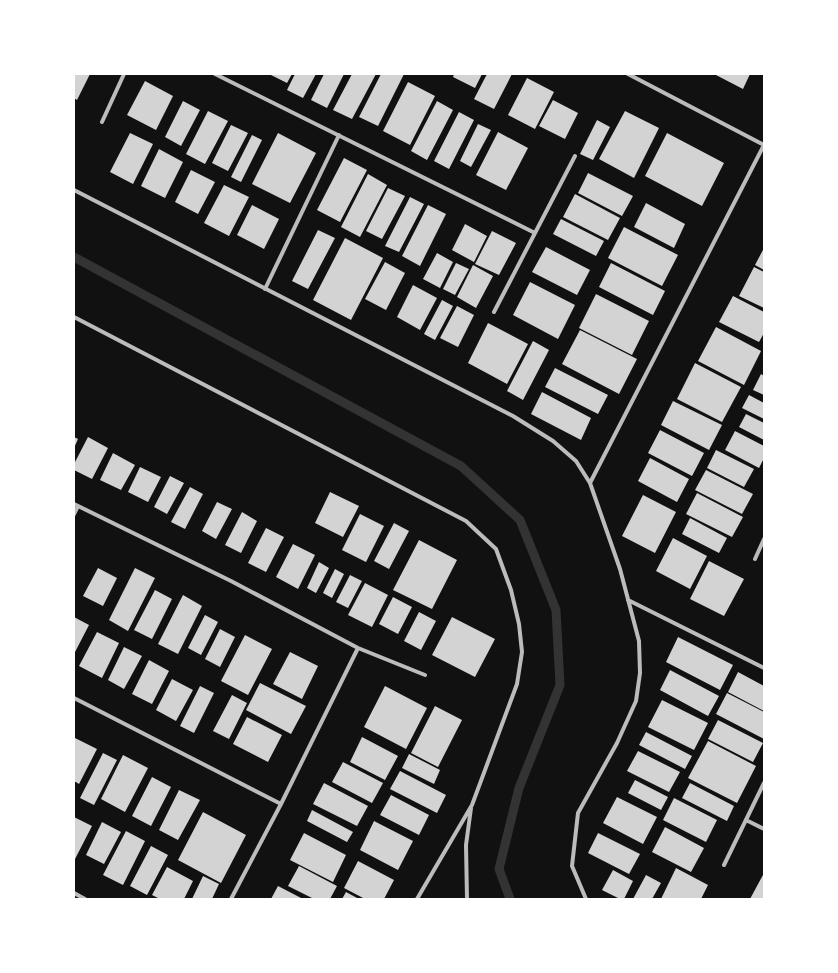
<svg xmlns="http://www.w3.org/2000/svg" width="838" height="973" font-family="Lora,serif">
	<style>
		.lines { fill: none; stroke-linecap: round; stroke-linejoin: round }
		.stream { stroke: #333; stroke-width: 9 }
		.building { fill: #d3d3d3 }
		.minor { stroke: #bcbcbc; stroke-width: 4 }
	</style>
	<rect width="100%" height="100%" fill="#111"/>
	<g class="lines">
		<path class="stream" d="M74 257 461 466 520 520 556 610 560 685 519 788 499 869 510 899"/>
	</g>
	<path class="building" d="M74 74H90L77 100 74 98Z
		M269 74H292L287 83Z
		M295 74H316L303 98 287 90Z
		M324 74H344L327 108 311 100Z
		M352 74H376L352 119 333 110Z
		M381 74H404L378 126 359 117Z
		M454 74H482L475 88 453 77Z
		M487 74H512L494 109 474 99Z
		M714 74H750L743 89Z
		M527 78 554 92 535 129 508 115Z
		M145 81 173 96 156 130 127 115Z
		M408 82 435 96 410 145 383 131Z
		M553 100 578 113 565 139 539 126Z
		M183 101 200 110 181 146 165 137Z
		M437 101 453 110 427 160 411 151Z
		M208 111 228 121 205 164 186 154Z
		M625 111 659 128 634 178 599 159Z
		M459 112 474 120 449 169 434 161Z
		M597 120 610 127 593 160 580 154Z
		M478 124 491 130 471 167 460 161Z
		M231 125 248 133 228 171 212 163Z
		M498 132 528 148 506 190 476 175Z
		M130 133 153 144 133 184 110 172Z
		M278 133 316 153 290 203 252 184Z
		M667 133 724 163 702 206 645 176Z
		M252 135 262 140 241 182 231 177Z
		M159 149 183 162 165 198 141 186Z
		M344 158 367 170 340 222 317 210Z
		M191 170 215 182 198 214 175 202Z
		M588 173 633 196 622 216 578 193Z
		M368 174 387 185 360 237 341 227Z
		M224 185 249 197 229 236 204 223Z
		M388 188 405 196 382 239 366 231Z
		M575 194 620 218 608 240 563 217Z
		M410 197 424 204 399 252 385 246Z
		M646 203 685 224 674 248 634 227Z
		M252 205 279 219 264 249 237 235Z
		M428 205 446 214 420 266 402 256Z
		M561 219 604 241 596 256 553 234Z
		M465 224 487 236 474 262 452 250Z
		M624 227 678 255 662 286 608 258Z
		M318 230 335 238 308 289 292 281Z
		M492 231 516 243 499 275 475 264Z
		M345 238 383 258 351 320 313 300Z
		M546 247 590 270 577 295 532 272Z
		M764 248V270L755 265Z
		M437 253 453 262 440 288 423 279Z
		M385 262 405 273 386 310 365 299Z
		M456 263 469 269 455 295 443 289Z
		M611 263 665 291 653 315 599 287Z
		M473 265 493 276 476 308 457 297Z
		M754 267 764 272V308L739 296Z
		M530 282 575 305 558 339 513 315Z
		M413 285 437 298 420 330 397 317Z
		M596 294 649 321 632 355 579 328Z
		M733 296 764 312V333L759 342 719 322Z
		M442 300 453 306 435 340 424 334Z
		M457 306 474 315 458 347 440 338Z
		M488 323 528 344 507 384 468 363Z
		M716 327 761 351 744 385 698 361Z
		M580 330 637 359 619 394 562 364Z
		M533 341 549 350 523 400 507 391Z
		M695 363 741 387 722 422 677 399Z
		M555 368 608 395 598 414 545 387Z
		M761 374 764 376V395L753 390Z
		M542 392 591 418 581 440 531 414Z
		M749 395 764 403V419L742 408Z
		M673 401 722 425 709 450 661 425Z
		M746 414 764 423V440L739 427Z
		M660 430 704 453 692 476 648 453Z
		M735 431 764 446V458L759 468 725 450Z
		M74 437 78 439 74 448Z
		M88 437 108 448 92 479 74 470V464Z
		M716 450 754 469 744 487 707 468Z
		M113 453 135 465 121 490 100 480Z
		M650 458 689 479 677 502 638 481Z
		M140 467 161 477 148 502 128 492Z
		M706 470 753 494 742 514 695 490Z
		M170 476 184 483 167 514 154 507Z
		M190 487 203 494 185 529 171 522Z
		M330 492 359 506 343 537 315 523Z
		M697 493 743 517 732 537 686 514Z
		M643 495 676 512 655 553 622 536Z
		M217 502 232 509 216 539 202 531Z
		M242 512 257 521 241 553 225 545Z
		M360 514 384 526 366 562 342 550Z
		M690 518 727 538 719 553 682 534Z
		M394 523 409 531 389 569 374 561Z
		M266 528 284 537 266 572 248 563Z
		M673 538 707 556 690 589 656 571Z
		M419 540 457 560 432 609 393 590Z
		M293 544 315 555 298 589 276 577Z
		M709 561 744 579 724 616 690 599Z
		M319 562 329 568 316 593 307 588Z
		M98 568 117 578 103 606 83 596Z
		M135 568 155 578 128 631 109 620Z
		M335 569 344 574 332 598 323 593Z
		M350 575 362 581 348 608 336 602Z
		M365 583 388 595 372 627 348 615Z
		M155 590 172 599 152 639 134 630Z
		M183 595 202 606 178 654 158 644Z
		M393 597 412 607 398 634 379 624Z
		M419 612 436 621 421 650 404 641Z
		M205 615 218 622 201 655 188 648Z
		M74 617 89 625 74 654Z
		M452 617 495 639 475 677 432 655Z
		M220 629 235 637 220 667 205 659Z
		M97 632 119 643 102 678 79 666Z
		M245 635 272 649 248 695 221 681Z
		M678 637 733 665 720 690 666 662Z
		M124 647 142 656 124 689 108 680Z
		M290 652 318 666 302 699 273 684Z
		M149 660 169 671 152 704 132 694Z
		M670 670 719 696 708 716 660 690Z
		M738 672 764 686V711L728 692Z
		M172 679 193 690 176 721 156 710Z
		M260 683 306 706 291 734 246 710Z
		M200 686 214 693 194 733 180 726Z
		M385 686 427 708 406 749 364 727Z
		M727 693 764 712V739L716 714Z
		M232 695 247 703 229 739 213 731Z
		M662 700 708 723 694 750 648 727Z
		M435 706 462 720 438 767 411 753Z
		M247 717 282 735 268 762 233 744Z
		M718 720 763 743 753 762 708 739Z
		M646 732 692 756 685 769 639 745Z
		M362 737 398 756 385 780 350 762Z
		M75 738 97 749 79 784 74 781V740Z
		M708 741 756 766 737 803 688 778Z
		M638 751 680 772 669 792 627 771Z
		M103 753 117 760 94 805 80 798Z
		M409 754 440 770 434 784 402 768Z
		M123 755 148 768 125 812 101 799Z
		M343 762 383 783 372 803 332 782Z
		M400 771 446 795 437 813 390 789Z
		M152 777 171 787 151 826 132 816Z
		M635 780 668 797 661 810 628 793Z
		M324 783 368 806 357 826 313 804Z
		M690 783 734 806 727 821 682 798Z
		M179 790 200 800 178 840 159 830Z
		M391 795 429 815 419 835 380 815Z
		M617 797 657 817 643 844 603 823Z
		M674 798 717 820 706 842 663 820Z
		M312 810 353 832 347 842 307 821Z
		M203 812 246 835 221 883 178 860Z
		M74 817 92 826 74 861Z
		M374 821 413 841 398 870 360 850Z
		M102 822 121 832 104 864 86 855Z
		M665 827 704 848 691 872 652 852Z
		M126 831 145 841 123 885 103 875Z
		M304 833 346 855 333 882 290 860Z
		M598 833 640 854 629 874 588 853Z
		M151 846 168 855 147 895 130 886Z
		M358 861 394 880 384 899H365L344 888Z
		M299 866 337 886 330 899H314L288 886Z
		M167 867 193 881 184 899H160L152 895Z
		M676 868 708 885 701 899H661Z
		M613 870 633 881 624 899H620L602 890Z
		M764 873V899H750Z
		M646 875 661 883 652 899H633Z
		M203 876 219 884 212 899H192Z
		M278 886 303 899H271Z
		M346 892 359 899H342Z"/>
	<g class="lines">
		<path class="minor" d="M215 74 535 233
			M102 122 124 74
			M74 190 513 416 553 441 576 461 590 483 620 569 639 641 640 673 636 701 617 743 578 813 572 866 586 899
			M265 289 339 135
			M494 312 575 156
			M74 317 466 521 496 549 511 590 519 624 522 652 517 684 472 805 417 899
			M590 483 764 145 628 74
			M74 504 231 581 358 648 425 675
			M74 514 78 506
			M755 559 764 539
			M628 600 764 668
			M74 698 281 804
			M746 820 764 829
			M724 865 764 783
			M74 893 85 899
			M231 899 281 804 358 648
			M467 899 466 845 471 808"/>
	</g>
	<rect width="838" height="973" fill="none" stroke="#ffffff" stroke-width="150"/>
</svg>
